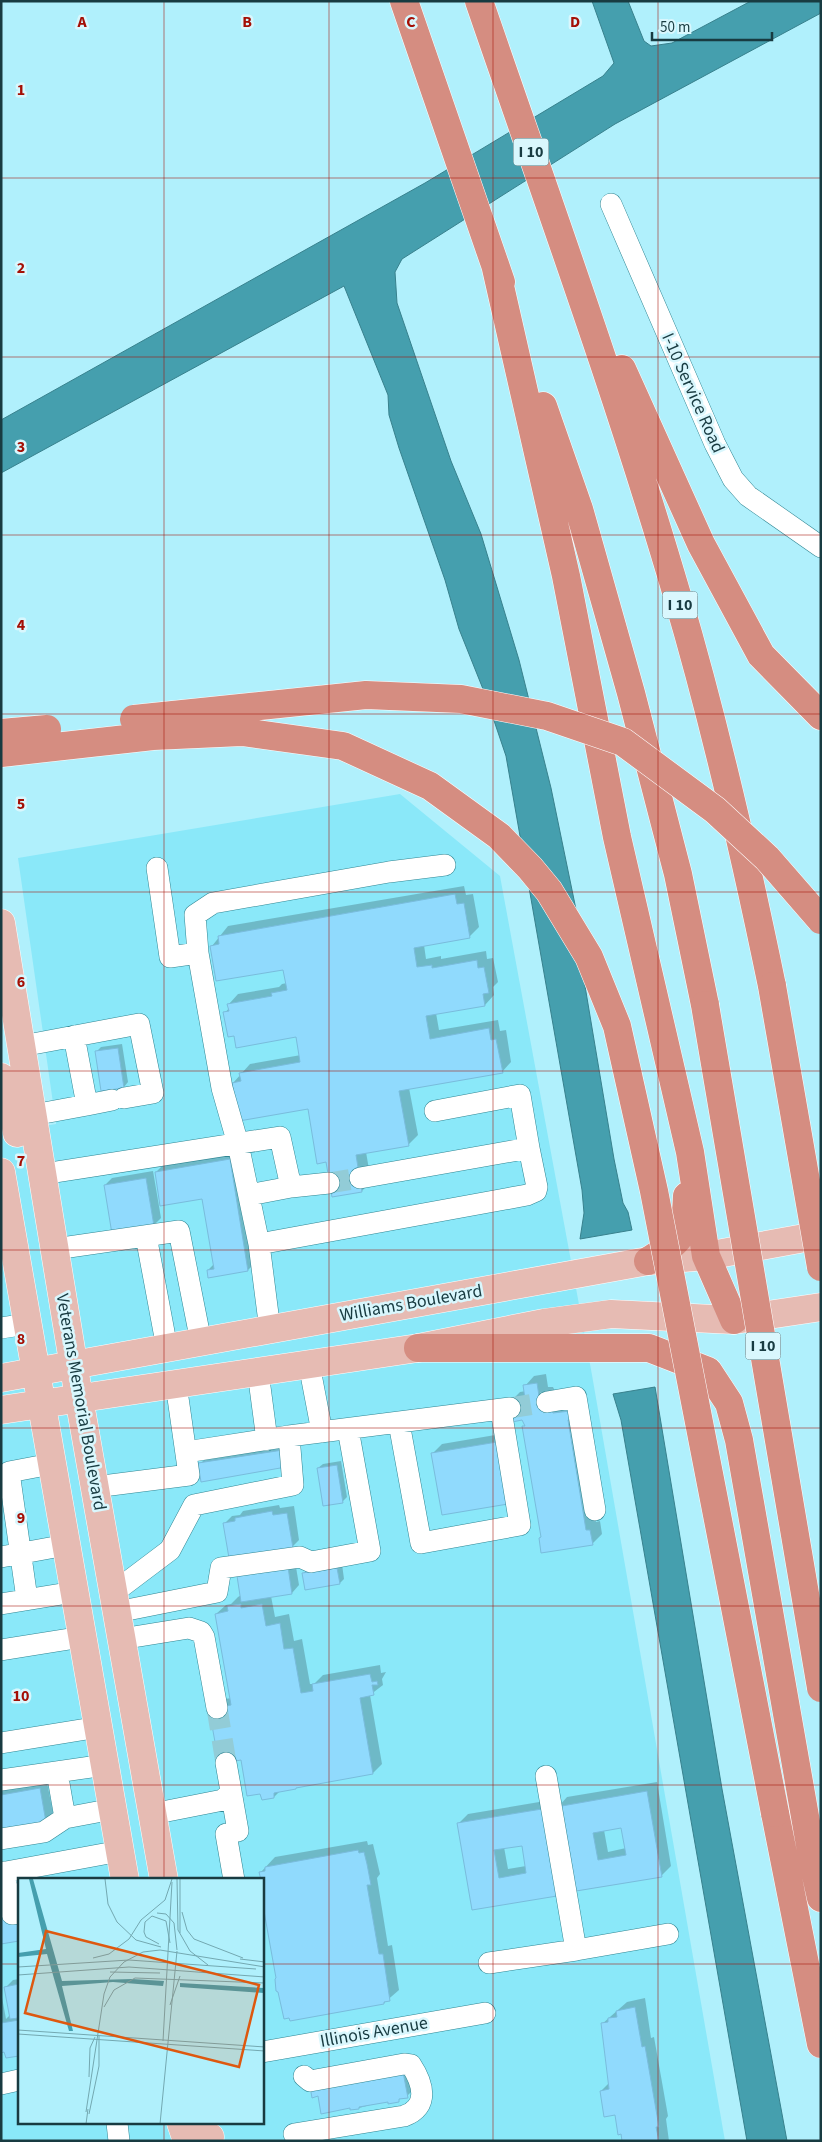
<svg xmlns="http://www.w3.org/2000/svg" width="822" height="2142" font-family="'Source Sans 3',sans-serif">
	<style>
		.built { fill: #8ae8f9; fill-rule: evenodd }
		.water { fill: #459fae; stroke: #38818d }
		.shadow { fill: #0003; fill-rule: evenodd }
		.building { fill: #90dafd; stroke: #79bcdc; fill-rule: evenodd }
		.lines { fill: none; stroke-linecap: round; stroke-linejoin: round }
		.minor-tunnel { stroke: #92ccd7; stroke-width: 21; stroke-dasharray: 21 11; stroke-linecap: butt }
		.minor-casing { stroke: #308693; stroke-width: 22 }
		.major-casing { stroke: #fff; stroke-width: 29 }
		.highway-casing { stroke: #fff; stroke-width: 29 }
		.minor { stroke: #fff; stroke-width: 21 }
		.major { stroke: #e6bbb3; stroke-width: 28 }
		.highway { stroke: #d58d81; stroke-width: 28 }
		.highway-bridge-casing { stroke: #fff; stroke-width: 29; stroke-linecap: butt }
		.highway-bridge { stroke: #d58d81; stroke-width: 28 }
		.grid { fill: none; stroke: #a40f05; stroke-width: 1; stroke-opacity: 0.55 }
		.labels { text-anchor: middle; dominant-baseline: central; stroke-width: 5; stroke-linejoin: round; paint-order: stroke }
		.shield { fill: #d9f7fd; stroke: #527379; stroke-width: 1 }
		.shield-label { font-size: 16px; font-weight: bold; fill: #183b41 }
		.street-label { font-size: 18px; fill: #183b41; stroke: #d9f7fd }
		.inset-road { fill: none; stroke: #73a8b1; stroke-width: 1 }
		.view { fill: #de580f; fill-opacity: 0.15; stroke: #de580f; stroke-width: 2.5 }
		.inset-edge { fill: none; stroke: #183b41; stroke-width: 2.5 }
		.grid-label { font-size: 16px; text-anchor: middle; font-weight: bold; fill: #a40f05; stroke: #d9f7fd; stroke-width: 5; stroke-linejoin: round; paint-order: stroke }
	</style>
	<rect width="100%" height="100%" fill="#b0f0fc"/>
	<path class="built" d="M400 794 500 876 592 1375 725 2141H1V1133L56 1124 18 858ZM19 1880H262V2123H19Z"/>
	<path class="water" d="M592 1H628L644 41 651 46 672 43 751 1H821V13L615 124 402 259 395 272 397 303 451 461 481 534 519 660 551 788 579 924 585 986 614 1159 623 1203 628 1212 632 1230 580 1239 584 1213 582 1190 506 756 485 694 459 629 445 580 399 448 389 415 388 395 344 286 1 473V420L425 183 603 76 614 63Z
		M655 1387 722 1789 787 2141H747L621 1420 613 1394Z"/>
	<path class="shadow" d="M464 886 466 895 473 894 479 927 469 937 424 945 426 959 441 956V959L486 951 487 959 493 958 498 982 493 987 494 995 485 1005 436 1013 439 1030 498 1020 500 1031 506 1030 511 1062 502 1072 409 1088 418 1135 408 1145 366 1152 371 1181 362 1191 327 1161 309 1108 233 1083 250 1064 301 1055 297 1036 235 1034 225 1013 229 1008V1004L238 994 279 987 282 984 287 983 284 968 212 946 228 926Z
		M122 1044 128 1082 124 1087 102 1090 96 1052 101 1047Z
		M236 1153 255 1263 248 1270H208L214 1264 203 1197 156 1172 163 1165Z
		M153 1171 161 1218 154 1225 105 1185 112 1178Z
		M546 1374 548 1387H553L562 1405 577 1412 596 1522 600 1521 602 1534 592 1544 540 1538 542 1535 524 1427 526 1424 510 1402 520 1392 526 1391 525 1386 534 1376Z
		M507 1433 517 1493 433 1453 442 1444Z
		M290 1444 292 1458 200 1464 207 1457Z
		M341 1461 347 1497 342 1502 318 1468 323 1464Z
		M279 1505 280 1508 294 1506 299 1540 292 1547 225 1523 232 1516 240 1515 243 1511Z
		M295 1561 299 1585 292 1593 271 1596 275 1617 289 1614 294 1641 302 1639 310 1684H314L323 1675 380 1665 381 1673 386 1672 382 1679 383 1685 370 1695 382 1764 373 1773 280 1791 274 1797 242 1758 220 1700 231 1698 216 1614 226 1605 231 1604 238 1597Z
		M342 1564 344 1579 340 1583 303 1574 308 1569Z
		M47 1782 53 1813 45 1821 1 1828V1789Z
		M657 1782 671 1866 661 1876 473 1909 458 1824 468 1814 557 1799 559 1806 567 1797ZM622 1827 626 1848 608 1852 604 1830ZM523 1844 526 1866 508 1869 504 1847Z
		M367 1841 368 1845 373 1844 380 1874 377 1878 388 1946 392 1945 399 1990 384 2003 278 1978 261 1872 275 1857Z
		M19 1979V2055L5 2051 1 2053V1992L6 2019 10 2015 6 1987 13 1980Z
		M645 1998 651 2038 654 2037 668 2116 666 2119 669 2141H623L616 2114 601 2091 609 2083 602 2024 627 2002Z
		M400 2065 414 2089 407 2096 401 2097 398 2101 389 2100 359 2108 319 2095Z"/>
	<path class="building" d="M455 894 457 904 464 903 470 938 414 948 417 967 432 965V968L477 960 478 968 484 967 489 993 483 994 485 1006 426 1016 430 1039 489 1028 491 1040 496 1039 503 1073 399 1091 409 1146 356 1155 362 1192 332 1197 326 1162 317 1164 308 1109 239 1121 232 1083 241 1081 239 1073 300 1062 296 1037 236 1048 234 1036 228 1037 223 1012 229 1011 227 1004 272 996 271 993 287 990 283 970 216 981 210 946 219 944 218 936Z
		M118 1048 124 1088 101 1091 95 1051Z
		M230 1159 248 1271 208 1278 207 1270 214 1269 202 1199 160 1206 155 1172Z
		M146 1178 154 1226 112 1234 104 1185Z
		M537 1383 539 1396H543L553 1413 570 1411 572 1419 568 1420 586 1530H590L593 1545 541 1553 539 1538 541 1537 522 1426H525L522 1420 512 1422 509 1402 525 1399 523 1385Z
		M497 1442 508 1504 442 1515 431 1453Z
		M283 1450 286 1467 201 1482 198 1463Z
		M337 1465 343 1503 323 1506 317 1468Z
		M272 1511 273 1515 287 1513 293 1548 229 1558 223 1523 235 1521V1518Z
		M288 1567 292 1594 241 1602 237 1576Z
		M337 1568 340 1584 305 1590 302 1573Z
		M241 1604V1608L262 1604 266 1626 280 1623 284 1649 293 1648 301 1693 313 1691 312 1684 370 1674 372 1682 377 1681 378 1685H372L374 1695 360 1698 373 1774 296 1788V1789L274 1793V1798L262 1800 260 1794 247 1796 241 1760 219 1764 209 1709 231 1705 215 1614 228 1611 227 1606Z
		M40 1788 46 1822 1 1829V1795Z
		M647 1791 662 1877 570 1892 556 1807ZM621 1828 626 1855 598 1860 593 1833Z
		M548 1808 563 1895 472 1910 457 1823ZM522 1846 526 1873 499 1878 494 1850Z
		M358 1850 359 1853 364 1852 367 1864 371 1885H367L379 1954H383L390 2001 384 2002V2004L290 2021 289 2018 284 2019 278 1992 276 1991 275 1979 276 1978 262 1900V1880H261L259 1872 265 1871V1867Z
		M1 1905 19 1920V1941L1 1944Z
		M19 1984V2018L10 2019 4 1987Z
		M635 2007 642 2047 645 2046 659 2127H656L659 2141H622L621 2134 618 2135 615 2115 604 2117 600 2091 609 2089 601 2023 608 2022V2018L617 2017 616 2011Z
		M19 2020V2056L6 2058 4 2052 1 2053V2023Z
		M403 2072 408 2098 399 2099V2102L388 2104V2102L359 2107V2109L350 2110V2108L321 2114 318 2096 312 2098 310 2086Z"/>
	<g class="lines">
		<path class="minor-tunnel" d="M329 1183 360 1178
			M510 1408 547 1402
			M217 1708 226 1763"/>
		<g class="minor-casing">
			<path id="minor" d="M611 204 715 444 733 479 748 496 821 547
				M157 868 170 957 198 953
				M22 1046 139 1024 153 1093 124 1098
				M87 1105 112 1100
				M435 1111 520 1095 529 1148
				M33 1115 87 1105 74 1036
				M43 1174 280 1137 291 1187 249 1195
				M291 1187 329 1183
				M146 1236 167 1348
				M259 1244 527 1195 536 1191 537 1187 529 1148 360 1178
				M55 1249 179 1231 201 1342
				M1 1328 27 1324
				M270 1330 259 1244 238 1144 222 1088 198 953 195 915 213 903 389 872 445 865
				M309 1364 322 1432
				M258 1372 267 1440
				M547 1402 576 1397 595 1510
				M399 1423 421 1543 520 1525 501 1410
				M186 1452 289 1436
				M95 1487 189 1475 176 1384
				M1 1557 66 1545
				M113 1593 170 1550 194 1505 293 1485 289 1436 510 1408
				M27 1599 9 1472 51 1464
				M1 1604 74 1592
				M117 1612 217 1592 221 1568 300 1557 311 1562 370 1551 348 1429
				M121 1639 189 1628 201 1632 204 1637 217 1708
				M1 1650 82 1637
				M1 1743 99 1727
				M226 1763 238 1831
				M57 1772 65 1818
				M546 1776 576 1950 668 1934
				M1 1780 105 1765
				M152 1814 223 1800 231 1792
				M226 1834 234 1880
				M1 1839 44 1832 65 1818 113 1809
				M4 1872 12 1914 19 1913
				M1 1873 120 1851
				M489 1963 576 1950
				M262 2052 485 2013
				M1 2084 19 2080
				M117 2123 119 2141
				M294 2134 404 2116C430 2107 423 2083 411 2065L404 2064 310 2081 304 2076"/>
		</g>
		<g class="major-casing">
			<path id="major" d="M1 923 79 1398 164 1880
				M1 1077 10 1095 17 1133
				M1 1172 125 1880
				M1 1378 648 1261 706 1256 821 1235
				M1 1410 418 1348 544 1323 611 1314 734 1320 821 1307
				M181 2123 185 2135 191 2139 210 2137"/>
		</g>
		<g class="highway-casing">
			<path id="highway" d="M404 1 501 282
				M479 1C547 199 618 394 677 595 715 724 745 855 772 986
				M495 264 566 576 617 837 690 1152 706 1256 734 1320
				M622 369 701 544 761 655 821 716
				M543 406 579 509 631 693 678 874 705 1005
				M648 1261C683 1239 685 1238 687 1196
				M418 1348H649L708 1371 729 1403 739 1440 813 1862 821 1898
				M775 1813 821 2044"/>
		</g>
		<use href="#minor" class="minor"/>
		<use href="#major" class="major"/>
		<use href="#highway" class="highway"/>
		<g class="highway-bridge-casing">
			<path id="highway-bridge" d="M134 719 366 695 461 699 547 716 623 742 715 810 767 858 821 920
				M1 733 47 729
				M1 753 153 736 242 732 343 746 430 786 499 836 530 868 549 891 589 957 617 1026 654 1191 775 1813
				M772 986 821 1267
				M705 1005 821 1688"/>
		</g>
		<use href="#highway-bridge" class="highway-bridge"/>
	</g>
	<path class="grid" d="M164 1V1880M329 1V2141M493 1V2141M658 1V2141M1 178H821M1 357H821M1 535H821M1 714H821M1 892H821M1 1071H821M1 1250H821M1 1428H821M1 1606H821M1 1785H821M1 1964H19M262 1964H821M164 2123V2141"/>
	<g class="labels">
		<g class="shield">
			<rect x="513.5" y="138.5" width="35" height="27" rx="4"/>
			<rect x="662.5" y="591.5" width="35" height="27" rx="4"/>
			<rect x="745.5" y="1332.5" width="35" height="27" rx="4"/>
		</g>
		<g class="shield-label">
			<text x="531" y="152">I 10</text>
			<text x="680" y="605">I 10</text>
			<text x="763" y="1346">I 10</text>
		</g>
		<g class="street-label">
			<text transform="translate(693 393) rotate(66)">I-10 Service Road</text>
			<text transform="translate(411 1303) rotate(-10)">Williams Boulevard</text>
			<text transform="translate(81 1402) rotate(80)">Veterans Memorial Boulevard</text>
			<text transform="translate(374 2032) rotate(-10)">Illinois Avenue</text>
		</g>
	</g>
	<g transform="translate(18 1878)">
		<rect width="246" height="246" fill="#b0f0fc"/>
		<path d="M11 1H15L44 103 114 101 146 103 145 108 95 104 44 108 55 153H51L29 76 0 79V75L28 71ZM162 105 246 110V115L162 109Z" fill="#459fae"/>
		<path class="inset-road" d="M87 1 90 26 99 44 118 62 143 69M159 1 160 52 172 73 190 87M162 1V55M164 34 169 52 176 61 225 80M139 35 148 36 156 45 159 72M141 66 128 59 126 54 127 44 134 38 148 43 152 65M75 80 91 76 111 61 123 42 147 22 154 1M222 81 247 84M0 89 111 82 238 91M92 94 142 95M0 97 111 89 247 99M152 127 162 98M86 129 96 112 117 100 247 105M0 152 247 169M0 156 247 173M145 163 154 4M71 199 72 170 77 159M68 234 86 116 92 99 106 84 125 74 142 72 247 89M71 236 81 188V158M68 246 70 231M142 246 159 73"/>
		<path class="view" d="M28 53 241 107 221 189 7 135Z"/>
		<rect width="246" height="246" class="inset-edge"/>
	</g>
	<g class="grid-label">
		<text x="82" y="27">A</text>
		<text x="247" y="27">B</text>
		<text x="411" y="27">C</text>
		<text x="575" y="27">D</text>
		<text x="21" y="95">1</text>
		<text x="21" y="273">2</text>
		<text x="21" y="452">3</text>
		<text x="21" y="630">4</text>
		<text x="21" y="809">5</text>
		<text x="21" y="987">6</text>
		<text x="21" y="1166">7</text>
		<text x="21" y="1344">8</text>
		<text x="21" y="1523">9</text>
		<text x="21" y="1701">10</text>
	</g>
	<rect width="822" height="2142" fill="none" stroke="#183b41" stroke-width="5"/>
	<path d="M652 32v8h120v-8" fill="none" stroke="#183b41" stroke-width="2.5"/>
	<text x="660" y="32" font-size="15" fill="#183b41" stroke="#d9f7fd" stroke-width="4" paint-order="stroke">50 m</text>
</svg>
